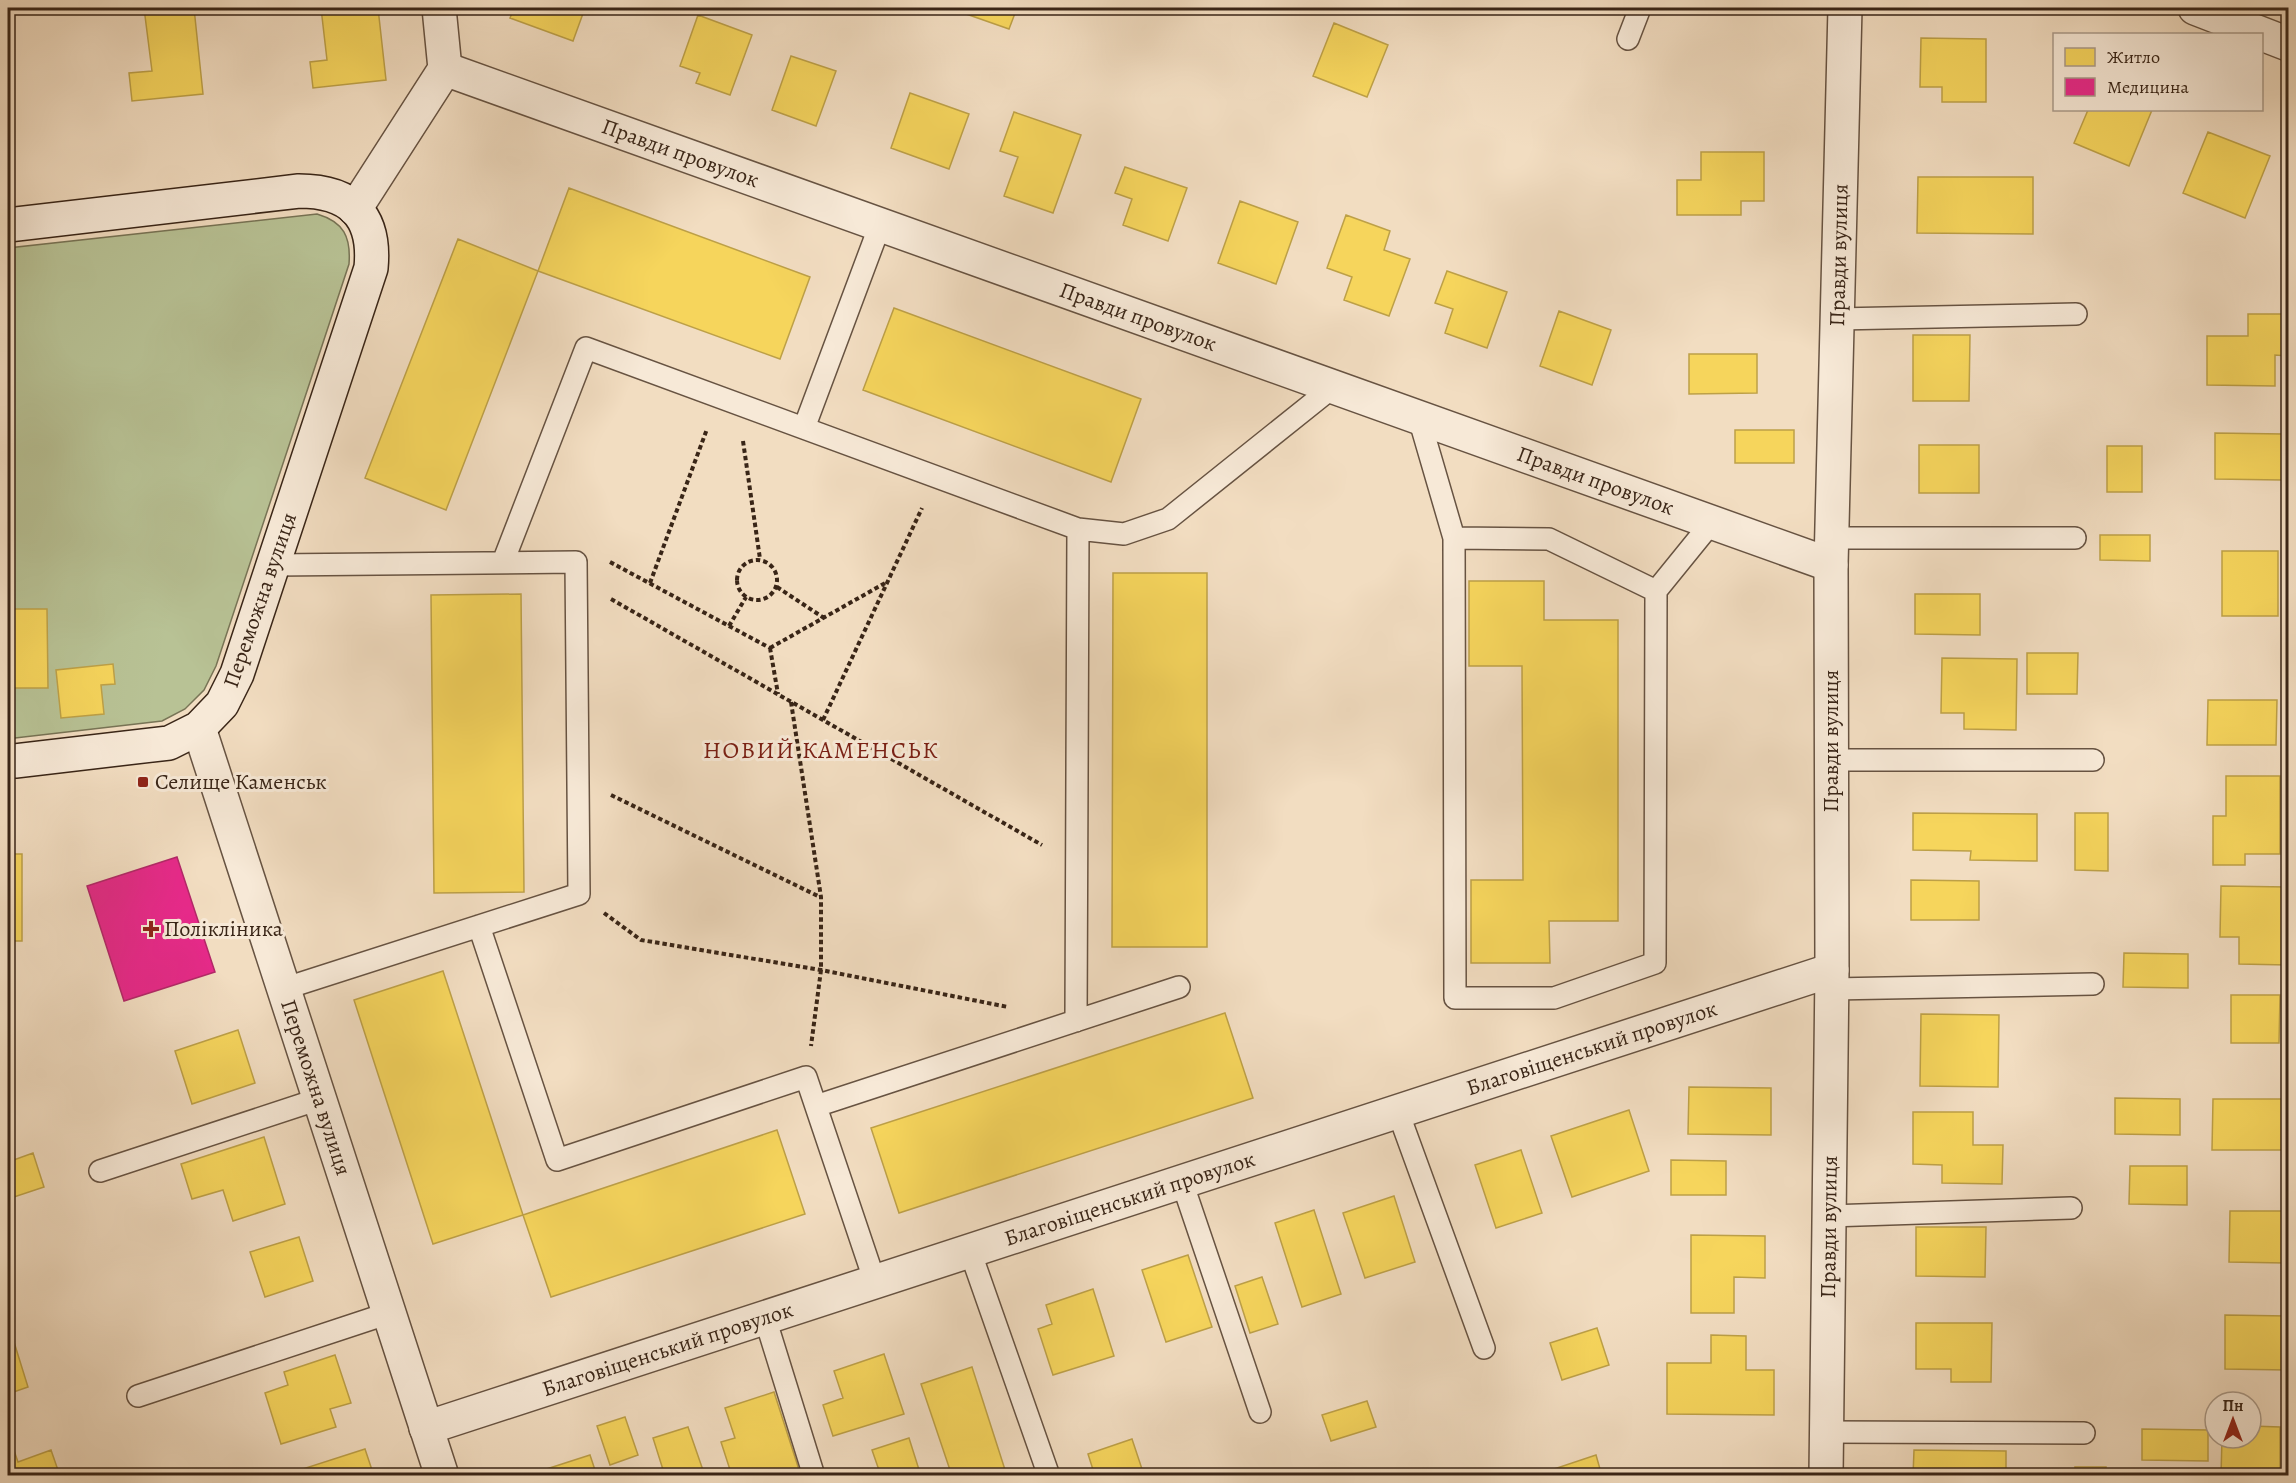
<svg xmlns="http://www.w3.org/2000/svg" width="2296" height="1483" font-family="Alegreya,serif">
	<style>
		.green { fill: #b8c295; stroke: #787456; stroke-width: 1.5 }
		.homes { fill: #f6d55c; stroke: #bda047; stroke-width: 1.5 }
		.health { fill: #e7298a; stroke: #b32868; stroke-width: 1.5 }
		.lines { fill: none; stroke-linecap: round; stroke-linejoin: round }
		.lane-casing { stroke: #675342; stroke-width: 24 }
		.street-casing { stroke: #675342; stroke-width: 36 }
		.secondary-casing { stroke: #392517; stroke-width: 36 }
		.path { stroke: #392517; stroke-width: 4; stroke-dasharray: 4.5 3; stroke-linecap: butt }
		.lane { stroke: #f7e9d7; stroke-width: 21 }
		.street { stroke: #f7e9d7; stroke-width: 33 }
		.secondary { stroke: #f7e9d7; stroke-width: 33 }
		.poi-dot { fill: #8f2418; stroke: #f7e9d7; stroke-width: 2 }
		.labels { text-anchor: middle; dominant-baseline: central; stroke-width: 6; stroke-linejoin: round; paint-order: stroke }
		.street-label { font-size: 22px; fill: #392517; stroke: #f7e9d7 }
		.poi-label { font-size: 22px; fill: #392517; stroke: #f7e9d7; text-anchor: start }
		.neighbourhood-label { font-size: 24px; letter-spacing: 1.5px; fill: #7a1f14; stroke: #f7e9d7 }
	</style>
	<rect width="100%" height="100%" fill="#f2ddc1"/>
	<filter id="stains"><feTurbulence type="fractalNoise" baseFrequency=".00333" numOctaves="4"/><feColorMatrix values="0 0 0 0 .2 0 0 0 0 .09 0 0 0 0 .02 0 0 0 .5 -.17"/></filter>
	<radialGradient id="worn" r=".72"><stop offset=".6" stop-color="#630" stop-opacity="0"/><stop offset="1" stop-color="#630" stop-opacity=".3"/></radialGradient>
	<path class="green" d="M317 214C344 222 351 237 349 264L216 666 204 690 185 709 162 721 15 738 8 736V248Z"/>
	<path class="homes" d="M144 8H194L203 94 132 101 129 73 152 71Z
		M321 8H378L386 80 313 88 310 62 327 60Z
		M514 8H585L573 41 510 18Z
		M949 8H1017L1009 29Z
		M698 15 752 35 730 95 696 83 700 73 680 66Z
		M1334 23 1388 45 1367 97 1313 76Z
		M1921 38 1986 39V102H1942V87H1920Z
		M791 56 836 71 816 126 772 110Z
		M910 93 969 114 949 169 891 148Z
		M2088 110H2152L2129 166 2074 143Z
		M1014 112 1081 135 1053 213 1004 196 1018 157 1000 151Z
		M2208 132 2270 156 2245 218 2183 193Z
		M1701 152H1764V201H1741V215H1677V180H1701Z
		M1125 167 1187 188 1168 241 1123 225 1132 199 1115 193Z
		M1918 177H2033V234L1917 233Z
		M569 188 810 277 780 359 538 271Z
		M1240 201 1298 222 1276 284 1218 263Z
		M1346 215 1390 231 1384 250 1410 259 1389 316 1344 300 1352 277 1327 268Z
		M458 239 538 271 446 510 365 478Z
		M1447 271 1507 292 1487 348 1445 333 1453 309 1435 303Z
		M894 308 1141 399 1111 482 863 390Z
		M1559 311 1611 330 1592 385 1540 366Z
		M2248 314H2288V356L2275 355V386L2207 385V336H2248Z
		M1913 335H1970L1969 401H1913Z
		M1689 354H1757V393L1689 394Z
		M1735 430H1794V463H1735Z
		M2215 433 2283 434 2282 480 2215 479Z
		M1919 445H1979V493H1919Z
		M2107 446H2142V492H2107Z
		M2100 535H2150V561L2100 560Z
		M2222 551H2278V616H2222Z
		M1113 573H1207V947H1112Z
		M1469 581H1544V620H1618V921H1549L1550 963H1471V880H1523L1522 666H1469Z
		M521 594 524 892 434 893 431 595Z
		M1915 594H1980V635L1915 634Z
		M8 609H47L48 688H8Z
		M2027 653H2078L2077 694H2027Z
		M1942 658 2017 659 2016 730 1964 729V713H1941Z
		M113 664 115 684 101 685 104 714 61 718 56 670Z
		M2208 700H2277L2276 745H2207Z
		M2226 776H2280V854H2245V865H2213V816H2226Z
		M1913 813 2037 814V861L1970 860 1971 851 1913 850Z
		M2075 813H2108V871L2075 870Z
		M8 854H22V941H8Z
		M1911 880 1979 881V920H1911Z
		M2221 886 2288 887V965L2239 964V937H2220Z
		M2124 953 2188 954V988L2123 987Z
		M443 971 523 1215 433 1244 354 1000Z
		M2231 995H2280L2279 1043H2231Z
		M1225 1013 1253 1098 899 1213 871 1128Z
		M1921 1014 1999 1015 1998 1087 1920 1086Z
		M238 1030 255 1083 192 1104 175 1051Z
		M1689 1087 1771 1088V1135L1688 1134Z
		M2115 1098 2180 1099V1135L2115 1134Z
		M2213 1099H2287V1150H2212Z
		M1629 1110 1649 1171 1572 1197 1551 1136Z
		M1913 1112H1973V1145H2003L2002 1184 1942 1183V1165L1913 1164Z
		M777 1130 805 1214 551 1297 523 1215Z
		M264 1137 285 1204 233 1221 223 1190 192 1199 181 1164Z
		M1521 1150 1542 1213 1496 1228 1475 1165Z
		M33 1153 44 1187 8 1199V1162Z
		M1671 1160 1726 1161V1195H1671Z
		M2130 1166H2187V1205L2129 1204Z
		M1394 1196 1415 1262 1365 1278 1343 1213Z
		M1314 1210 1341 1294 1302 1307 1275 1223Z
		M2230 1211H2285V1263L2229 1262Z
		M1916 1227H1986L1985 1277 1916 1276Z
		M1691 1235 1765 1236V1278L1734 1277V1313H1691Z
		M299 1237 313 1281 265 1297 250 1252Z
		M1188 1255 1212 1327 1166 1342 1142 1270Z
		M1262 1277 1278 1324 1250 1333 1235 1286Z
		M1093 1289 1114 1356 1053 1375 1038 1329 1052 1324 1046 1305Z
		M2225 1315 2288 1316V1370L2225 1369Z
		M1916 1323H1992L1991 1382H1951V1369H1916Z
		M1597 1328 1609 1365 1562 1380 1550 1343Z
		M1711 1335 1746 1336V1370H1774V1415L1667 1414V1363H1711Z
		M14 1342 28 1387 8 1394V1344Z
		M884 1354 904 1414 833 1436 823 1405 843 1398 834 1371Z
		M335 1355 351 1403 330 1409 336 1427 281 1444 265 1393 288 1385 284 1372Z
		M972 1367 1007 1476H952L921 1384Z
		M774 1392 801 1476H732L721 1442 735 1438 725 1408Z
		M1367 1401 1376 1427 1331 1441 1322 1415Z
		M625 1417 638 1455 610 1465 597 1426Z
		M2251 1426 2280 1427V1476H2221L2222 1438H2251Z
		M688 1427 705 1476H665L653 1438Z
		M2142 1429 2208 1430V1461L2142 1460Z
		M909 1438 921 1476H881L872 1450Z
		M1132 1439 1142 1469 1122 1476H1095L1088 1454Z
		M11 1442 18 1462 51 1450 60 1476H8V1443Z
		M365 1449 374 1476H285L284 1475Z
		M1914 1450 2006 1451V1476H1913Z
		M590 1455 597 1476H535L534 1473Z
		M1596 1455 1602 1476H1542V1473Z
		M2075 1467H2106V1476H2075Z"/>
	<path class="health" d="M177 857 215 972 124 1001 87 886Z"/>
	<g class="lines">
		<g class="lane-casing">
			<path id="lane" d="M1628 39 1640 8
				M1837 319 2076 314
				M1419 418 1454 538 1455 998H1554L1655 963 1656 591 1712 522
				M804 428 880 225
				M1454 538 1549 539 1656 591
				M1831 538H2075
				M503 562 586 348 1078 529 1124 534 1168 519 1333 387
				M274 565 576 562 579 894 283 989
				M1831 760H2093
				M479 926 557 1160 806 1077 875 1282
				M1832 989 2093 984
				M1076 1021 1078 529
				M816 1106 1179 987
				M1398 1112 1484 1348
				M100 1171 319 1099
				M1182 1182 1260 1412
				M1829 1216 2071 1208
				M970 1251 1049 1476
				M765 1318 814 1476
				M138 1396 389 1313
				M1826 1432 2084 1433"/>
		</g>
		<g class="street-casing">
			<g id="street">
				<path d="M2195 8 2288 44"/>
				<path id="s1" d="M445 69 1831 565"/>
				<path d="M355 209 445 69 439 8"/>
				<path id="s2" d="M199 728 442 1476"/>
				<path id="s3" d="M426 1428 1832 970"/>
				<path id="s4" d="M1826 1476 1832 970 1831 565 1845 8"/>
			</g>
		</g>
		<g class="secondary-casing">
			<path id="secondary" d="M8 225 299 191C351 191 376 216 371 268L237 674 222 704 199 728 169 743 15 761 8 760"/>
		</g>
		<path class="path" d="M743 441 760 559
			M737 580a20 20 0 1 1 40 0a20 20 0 1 1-40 0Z
			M610 562 770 648
			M650 583 707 429
			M777 587 824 618
			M611 599 1042 845
			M729 626 746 597
			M770 648 887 582
			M770 648 778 694
			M791 702 821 897V970L811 1046
			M823 720 922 508
			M611 795 820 897
			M604 913 641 940 821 970 1008 1007"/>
		<use href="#lane" class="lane"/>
		<use href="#street" class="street"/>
		<use href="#secondary" class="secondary"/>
	</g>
	<g class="poi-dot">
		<rect x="137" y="776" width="12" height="12" rx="3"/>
		<path d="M148 920h6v6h6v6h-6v6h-6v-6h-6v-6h6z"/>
	</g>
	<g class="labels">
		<g class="street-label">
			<text stroke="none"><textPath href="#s1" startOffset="250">Правди провулок</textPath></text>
			<text stroke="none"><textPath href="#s4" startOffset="1221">Правди вулиця</textPath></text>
			<text stroke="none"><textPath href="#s1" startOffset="736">Правди провулок</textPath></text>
			<text stroke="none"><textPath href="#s1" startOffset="1222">Правди провулок</textPath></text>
			<text transform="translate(260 600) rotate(-71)">Переможна вулиця</text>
			<text transform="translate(1831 741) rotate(-90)">Правди вулиця</text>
			<text stroke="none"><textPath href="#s3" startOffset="1226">Благовіщенський провулок</textPath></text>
			<text stroke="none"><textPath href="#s2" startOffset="378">Переможна вулиця</textPath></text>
			<text stroke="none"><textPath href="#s3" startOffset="740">Благовіщенський провулок</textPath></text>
			<text stroke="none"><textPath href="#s4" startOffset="249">Правди вулиця</textPath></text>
			<text stroke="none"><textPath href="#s3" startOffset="254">Благовіщенський провулок</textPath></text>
		</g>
		<g class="poi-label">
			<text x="155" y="782">Селище Каменськ</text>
			<text x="164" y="929">Полікліника</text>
		</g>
		<g class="neighbourhood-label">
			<text x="821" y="750">НОВИЙ КАМЕНСЬК</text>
		</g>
	</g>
	<rect width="2296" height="1483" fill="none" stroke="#f2ddc1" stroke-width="30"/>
	<rect x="9" y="9" width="2278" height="1465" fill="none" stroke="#392517" stroke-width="3"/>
	<rect x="15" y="15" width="2266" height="1453" fill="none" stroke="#392517" stroke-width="1.5"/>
	<rect x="2053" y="33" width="210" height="78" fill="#f7e9d7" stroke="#ab9b8a" stroke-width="1.5"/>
	<rect x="2065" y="48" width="30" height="18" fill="#f6d55c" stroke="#ab9b8a" stroke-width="1.5"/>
	<text x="2107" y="63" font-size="18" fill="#392517">Житло</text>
	<rect x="2065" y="78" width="30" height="18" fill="#e7298a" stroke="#ab9b8a" stroke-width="1.5"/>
	<text x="2107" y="93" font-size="18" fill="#392517">Медицина</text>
	<g transform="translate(2233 1420)"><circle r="28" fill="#f7e9d7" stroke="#ab9b8a" stroke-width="1.5"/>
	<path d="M0-4.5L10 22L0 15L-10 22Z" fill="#8f2418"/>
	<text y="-9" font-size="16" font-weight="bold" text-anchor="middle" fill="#392517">Пн</text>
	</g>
	<rect width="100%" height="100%" filter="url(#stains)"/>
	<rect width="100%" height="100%" fill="url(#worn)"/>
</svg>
